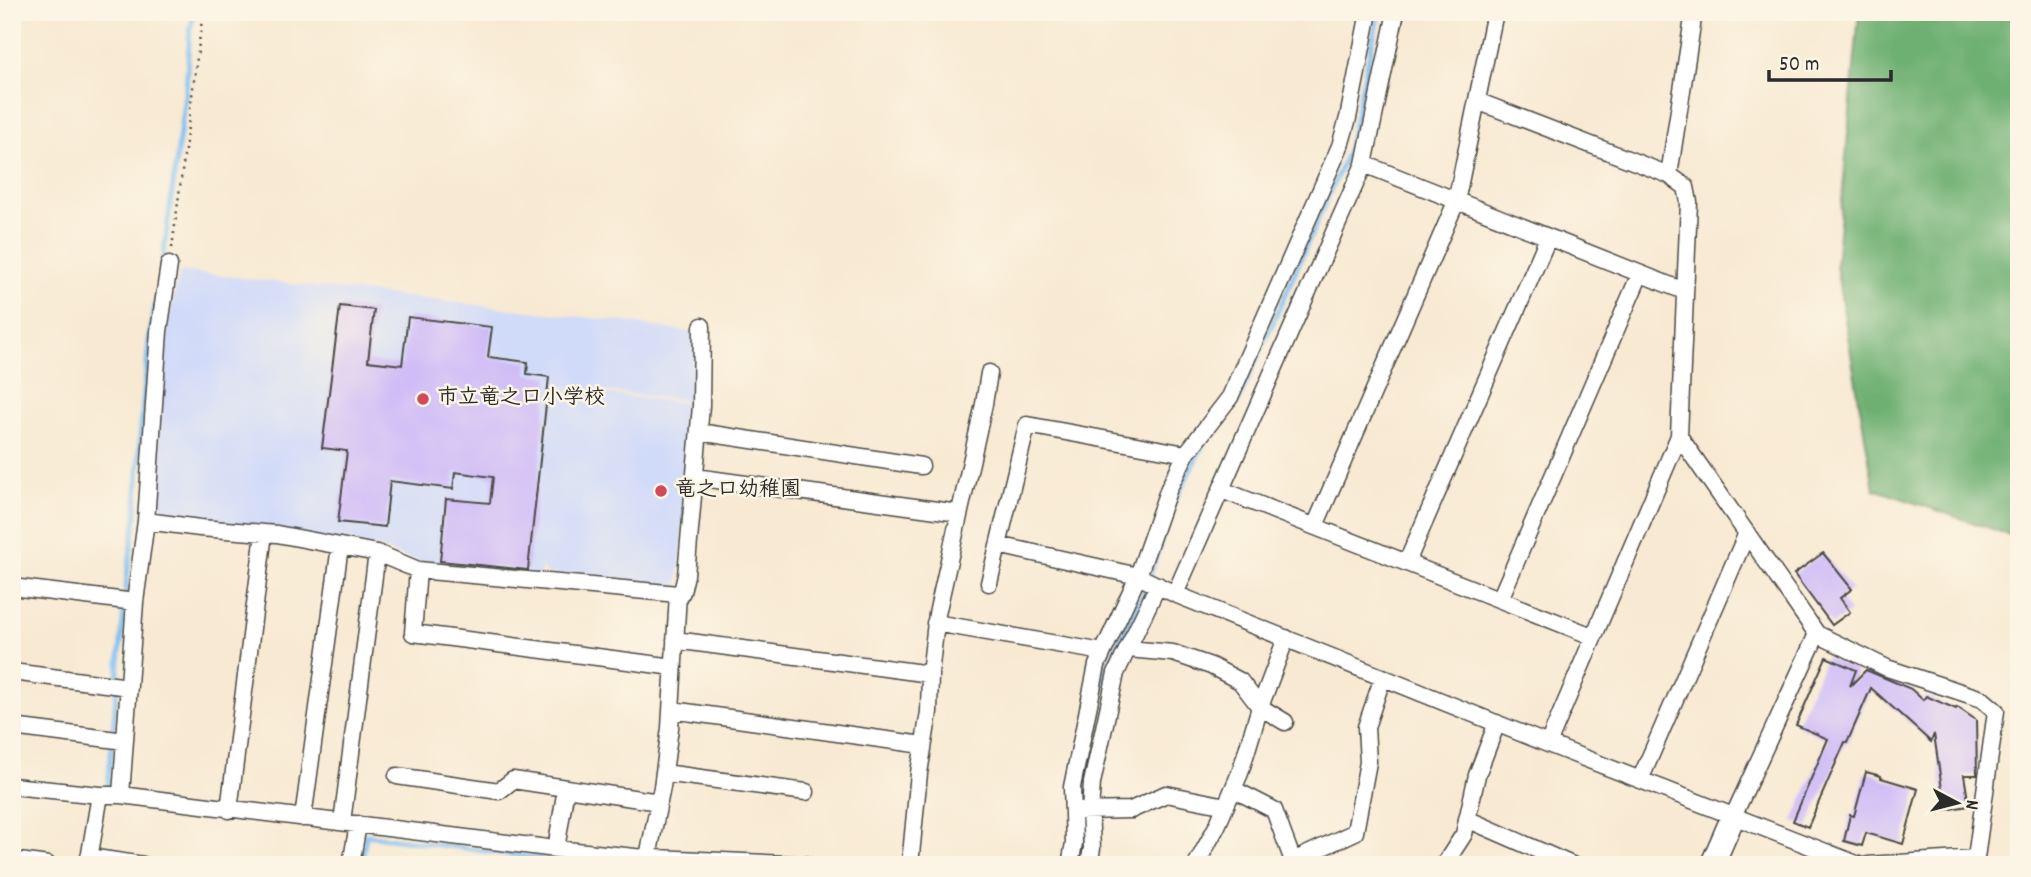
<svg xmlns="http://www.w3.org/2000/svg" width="2031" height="877" font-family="Dekko,'Klee One',sans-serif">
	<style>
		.built { fill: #d0daf9 }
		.forest { fill: #6eb072; stroke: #4c6e4e; stroke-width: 2 }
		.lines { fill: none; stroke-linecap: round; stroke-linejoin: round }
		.stream { stroke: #7cbef2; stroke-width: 5 }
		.building { fill: #cbb6f9 }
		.street-casing { stroke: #4a4844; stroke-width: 19 }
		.secondary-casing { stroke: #4a4844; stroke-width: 26 }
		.path { stroke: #4a4844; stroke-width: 2.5; stroke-dasharray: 2 5; stroke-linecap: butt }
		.street { stroke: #fff; stroke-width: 16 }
		.secondary { stroke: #fff; stroke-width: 23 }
		.poi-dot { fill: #d1495b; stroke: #fcf5e5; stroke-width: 2.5 }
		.labels { text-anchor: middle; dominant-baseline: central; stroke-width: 5; stroke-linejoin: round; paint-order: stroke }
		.poi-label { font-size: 21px; font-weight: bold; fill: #2b2b2b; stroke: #fcf5e5; text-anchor: start }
	</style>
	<rect width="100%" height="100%" fill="#fcf5e5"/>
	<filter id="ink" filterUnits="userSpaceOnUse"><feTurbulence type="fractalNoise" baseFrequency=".0143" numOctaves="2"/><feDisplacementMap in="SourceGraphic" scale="14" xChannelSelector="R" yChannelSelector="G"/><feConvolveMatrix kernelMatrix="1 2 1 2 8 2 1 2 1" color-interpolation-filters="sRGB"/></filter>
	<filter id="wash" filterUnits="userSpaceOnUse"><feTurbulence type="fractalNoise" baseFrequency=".00686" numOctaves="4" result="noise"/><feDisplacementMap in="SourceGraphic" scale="28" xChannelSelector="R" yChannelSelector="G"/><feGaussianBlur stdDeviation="1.57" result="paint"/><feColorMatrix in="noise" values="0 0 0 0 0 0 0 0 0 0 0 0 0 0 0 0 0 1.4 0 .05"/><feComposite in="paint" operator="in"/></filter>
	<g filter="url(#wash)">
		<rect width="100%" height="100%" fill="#f8e9d2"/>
		<path class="built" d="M180 271 626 322 696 333 694 401 564 387 563 389 695 404 678 586 545 573 542 567V561L540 575 427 564 378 548 164 518 154 506 159 432 168 322Z"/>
		<path class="forest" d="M1859 12H2019V538L1874 489 1836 266Z"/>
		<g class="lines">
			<path class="stream" d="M162 266 186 88 190 29 195 12
				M1222 419 1239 400 1348 151 1379 12
				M108 784 127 576 136 517 140 438 150 332 157 296
				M1084 837 1081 818 1084 772 1097 722 1106 669 1146 588 1174 503 1205 441
				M362 865 366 835 558 861 608 865"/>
		</g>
		<g id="blocks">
			<path class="building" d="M340 306 374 310 368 361 402 365 408 317 492 327 488 357 528 362 527 374 549 377 528 570 440 561 446 499 490 503 493 477 455 472 453 489 390 481 385 527 338 522 347 451 322 448Z
				M1823 553 1852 589 1840 598 1850 612 1832 625 1794 574Z
				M1826 657 1856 670 1850 686 1866 670 1911 689 1923 700 1926 696 1956 709 1957 707 1976 720 1977 775H1964L1969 806 1945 810 1934 734 1931 742 1871 688 1847 743 1845 742 1808 827 1793 821 1828 739 1796 725Z
				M1866 772 1881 776V778L1918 789 1903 844 1866 833 1862 846 1844 841 1850 815 1854 816Z"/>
		</g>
	</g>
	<g filter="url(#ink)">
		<use href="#blocks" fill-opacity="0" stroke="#4a4844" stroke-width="2"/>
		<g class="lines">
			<g class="street-casing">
				<path id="street" d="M1477 101 1669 175
					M1364 164 1684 291
					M699 432 921 466
					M1679 436 1817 634 1887 668 1982 699 1996 711 1976 858 1868 865
					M695 477 959 513
					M1222 490 1592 636
					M146 521 200 528 277 534 377 553 418 570 678 594 670 728 662 787 648 857
					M1315 526 1456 202 1495 12
					M998 545 1138 576 1175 594 1548 744 1859 865
					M1407 562 1548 238
					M418 570 413 633 674 667
					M989 583 1027 425 1186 454
					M12 587 135 602
					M678 594 682 592 686 575 701 406 702 326
					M1175 594 1364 164 1396 12
					M1500 599 1640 274
					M935 623 1103 652
					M675 640 930 674
					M1128 649 1173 653 1211 666 1240 681 1260 707 1285 722
					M12 672 129 687
					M672 710 923 745
					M12 727 125 741
					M1548 744 1679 436 1689 202 1686 187 1669 175 1694 12
					M664 773 806 792
					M397 776 499 791 513 780 659 802
					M1640 780 1747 533
					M12 786 100 795H121L556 849 635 857 807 865
					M1233 789 1274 810 1293 861 1355 832 1368 762 1366 727 1383 677
					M121 795 135 602 146 521 159 331 169 265
					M229 810 264 533
					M1079 811 1131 810 1166 794 1226 806
					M1733 817 1817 634
					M303 818 340 546
					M1467 819 1572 865
					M342 822 377 553
					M556 849 566 788
					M89 857 143 865
					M12 860 48 865
					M88 865 100 795
					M351 865 358 824
					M910 865 919 773 929 712 930 674 937 614 984 404 989 373
					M1070 865 1074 843 1072 787 1097 665 1138 576 1169 488 1186 454 1230 397 1340 146 1348 118 1369 12
					M1089 865 1092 848 1090 811 1092 783 1116 673 1158 585
					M1196 865 1217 826 1240 773 1260 707 1286 638
					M1444 865 1464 834 1477 775 1497 723"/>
			</g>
			<g class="secondary-casing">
				<path id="secondary" d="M1712 865 1733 817"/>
			</g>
			<path class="path" d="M172 248 203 12"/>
			<use href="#street" class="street"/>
			<use href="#secondary" class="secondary"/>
		</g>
	</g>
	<g class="poi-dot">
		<circle cx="423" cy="399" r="7"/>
		<circle cx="661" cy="491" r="7"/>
	</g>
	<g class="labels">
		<g class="poi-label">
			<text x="437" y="399">市立竜之口小学校</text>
			<text x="675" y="491">竜之口幼稚園</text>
		</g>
	</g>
	<rect width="2031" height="877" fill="none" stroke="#fcf5e5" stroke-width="42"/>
	<g transform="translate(1957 803) rotate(97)" stroke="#fcf5e5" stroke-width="5" paint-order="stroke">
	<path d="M0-5L12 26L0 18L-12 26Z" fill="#2b2b2b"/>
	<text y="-10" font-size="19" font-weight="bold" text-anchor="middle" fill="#2b2b2b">N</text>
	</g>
	<path d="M1769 70v10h122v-10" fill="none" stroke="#2b2b2b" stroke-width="3.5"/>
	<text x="1779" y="70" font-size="21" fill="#2b2b2b" stroke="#fcf5e5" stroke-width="5" paint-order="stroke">50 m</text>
</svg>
